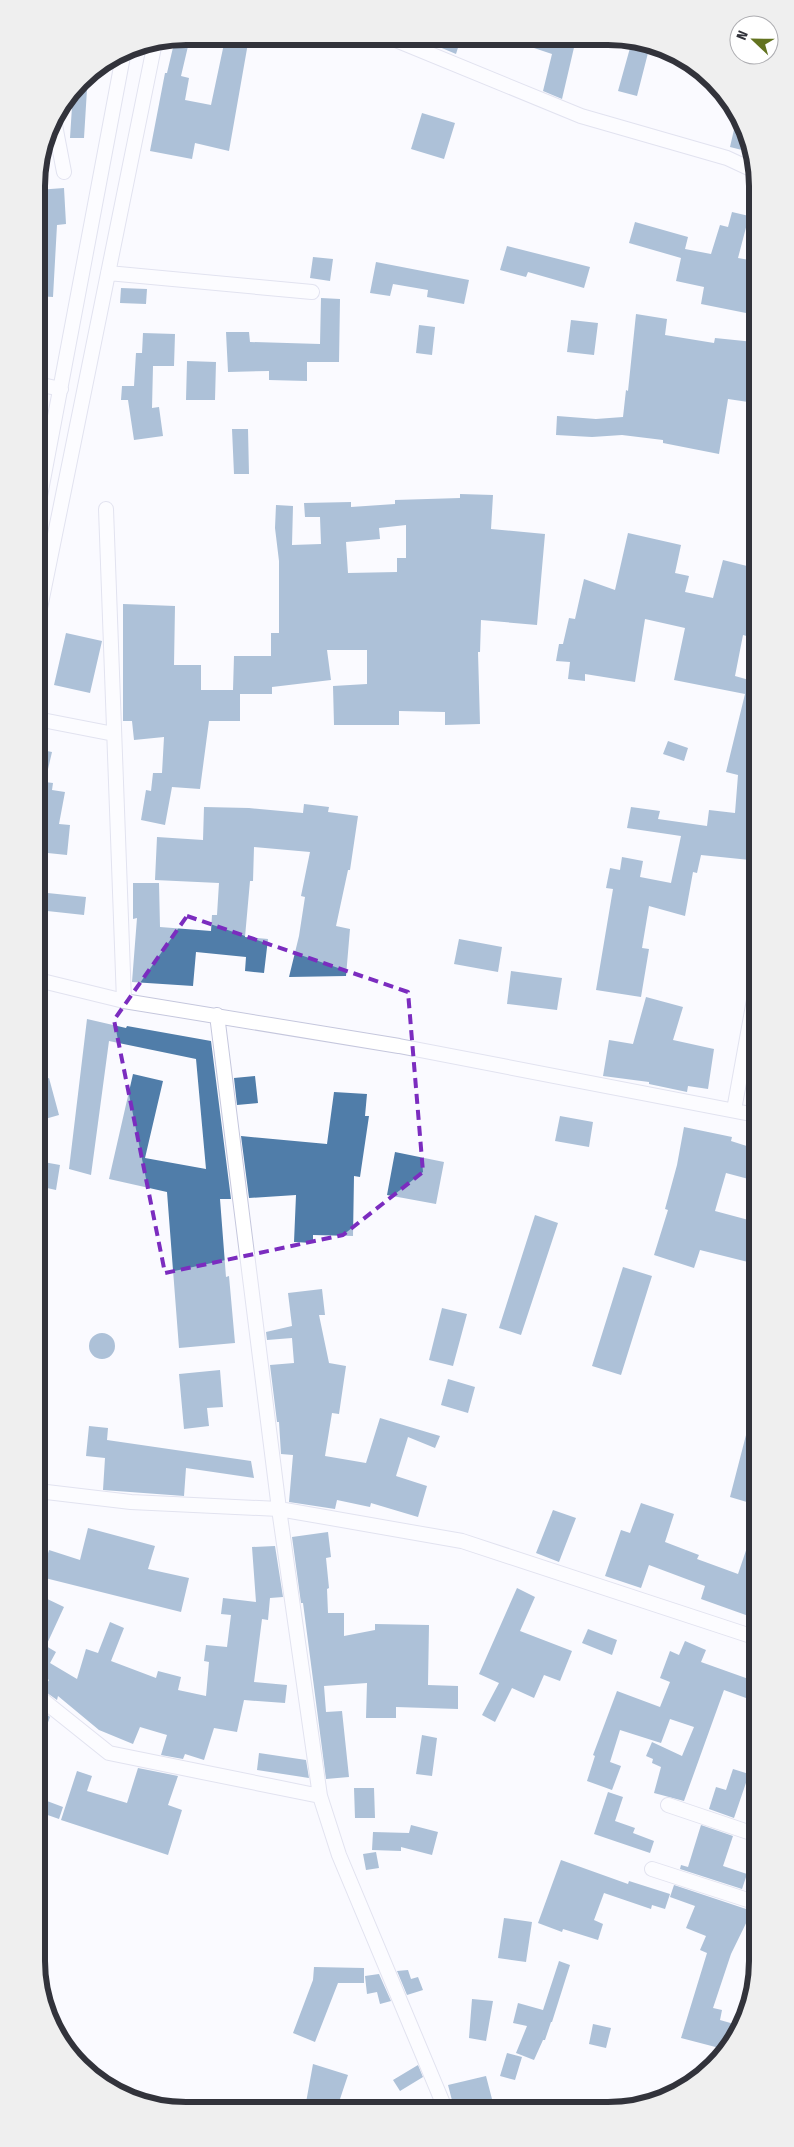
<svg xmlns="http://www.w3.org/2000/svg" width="794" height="2147" font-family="'Fira Sans Condensed',sans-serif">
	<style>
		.building { fill: #507da9; fill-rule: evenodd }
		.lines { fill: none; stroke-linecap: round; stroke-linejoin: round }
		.street-casing { stroke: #c5c7dd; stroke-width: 16 }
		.street { stroke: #fff; stroke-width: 14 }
		.marked { fill: none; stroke: #7b2cbf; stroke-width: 4; stroke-dasharray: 10 6; stroke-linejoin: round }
		.rim { fill: none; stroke: #32333b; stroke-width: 6 }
	</style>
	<rect width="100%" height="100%" fill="#fafaff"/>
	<path class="building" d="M418 38H461L456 54Z
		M513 38 576 39 562 99 543 91 552 54 513 41Z
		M175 39 189 42 181 76 189 78 185 100 211 105 225 39 248 43 229 151 195 143 192 159 150 151 165 73H167Z
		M630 48 648 53 637 96 618 91Z
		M88 73 84 138H70L73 91Z
		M738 112 748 139 746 151 730 147Z
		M422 113 455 123 444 159 411 149Z
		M64 188 66 224 57 225 53 297 37 296V190Z
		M732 212 749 216 738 258 755 261 746 313 701 304 704 287 676 281 681 258 629 243 635 222 688 237 685 249 711 254 720 225 728 227Z
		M507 246 590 267 584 288 528 272 526 277 500 270Z
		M313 257 333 259 330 281 310 278Z
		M376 262 469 280 464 304 427 297 428 290 393 284 390 296 370 293Z
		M121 288 147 289 146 304 120 303Z
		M321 298 340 299 339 362H307V381L269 380V371L228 372 226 332H249L250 342 320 344Z
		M636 314 667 319 665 335 714 343 715 338 754 342 751 377H755V403L728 399 719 454 663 443V440L622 435 592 437 556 435 557 416 596 419 623 417 626 390 628 391Z
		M571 320 598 323 594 355 567 352Z
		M419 325 435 327 432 355 416 353Z
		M143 333 175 334 174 366H153L152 408 159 407 163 436 134 440 128 400H121L122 386H134L136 353H142Z
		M187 361 216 362 215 400H186Z
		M232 429H248L249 474H234Z
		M460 494 493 495 491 529 545 534 537 625 481 620 480 652H478L480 724 445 725V712L399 711V725H334L333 686 367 684V650H327L331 680 272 687V694H240V721H209L200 789 172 787 165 825 141 820 146 790 151 791 153 773H162L164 737 134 740 132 721H123V604L175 606 174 665H201V690H233L234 656H271V633H279V561L275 528 276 505 293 506 292 545 321 544 320 517H305L304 503 351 502V507L395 504V500L460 498ZM406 525V558H397V572L348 573 346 542 380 539 379 528Z
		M628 533 681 545 675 573 689 576 685 592 713 598 723 560 755 568 756 630 754 638 743 635 735 676 749 680 751 672 756 673V799L750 860 701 855 697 873 693 872 685 916 649 906 642 948 649 949 641 997 596 990 613 889 606 888 610 868 620 870 622 857 643 861 640 877 671 883 681 836 627 828 631 807 660 811 658 819 707 826 709 810 735 813 738 775 726 772 745 694 674 680 685 628 645 619 635 682 585 674V681L568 679 570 662 556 661 559 644H563L569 618 575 619 584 579 615 590Z
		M66 633 102 641 90 693 54 685Z
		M668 741 688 748 684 761 663 754Z
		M37 749 52 752 45 782 53 783 52 790 65 792 59 824 70 825 67 855 38 852Z
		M304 804 329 807 328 812 358 816 350 870H348L336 926 350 929 346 976 289 977 299 936 305 897 301 896 310 852 254 847 253 881H250L245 937 268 939 264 973 245 971 246 957 196 952 193 986 132 982 137 918 133 919V883H159L160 927 211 931 212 915H217L219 883 155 880 157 837 203 840 204 807 249 808 303 813Z
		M38 892 86 897 84 915 38 910Z
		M459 939 502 947 498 972 454 964Z
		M511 971 562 978 557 1010 507 1004Z
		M646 997 683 1007 673 1040 714 1049 708 1089 688 1086 687 1092 649 1084V1082L603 1076 609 1040 633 1044Z
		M87 1019 126 1028 127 1026 211 1041 231 1199H220L226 1277 229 1276 235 1343 179 1348 167 1192 109 1179 133 1074 163 1081 145 1158 206 1169 196 1059 109 1041 91 1175 69 1169Z
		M255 1076 258 1103 237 1105 234 1078Z
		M49 1078 59 1115 38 1121V1081Z
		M334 1092 367 1094 365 1116H369L360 1177 354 1176 353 1236 313 1235V1243L294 1242 296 1195 249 1198 241 1136 327 1144Z
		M560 1116 593 1122 589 1147 555 1141Z
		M684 1127 732 1137 731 1141 756 1149V1181L726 1173 715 1211 756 1222V1264L700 1250 694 1268 654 1255 668 1210 665 1209 677 1165Z
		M395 1152 444 1162 436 1204 387 1195Z
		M38 1161 60 1165 56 1190 38 1186Z
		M535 1215 558 1223 521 1335 499 1328Z
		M623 1267 652 1276 621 1375 592 1366Z
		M322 1289 325 1315H319L329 1363 346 1366 339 1414 332 1413 325 1456 366 1463 380 1418 440 1436 435 1448 408 1437 396 1476 427 1486 418 1517 371 1503 370 1507 337 1500 335 1509 289 1502 293 1455 281 1454 279 1422H277L270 1365 294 1363 292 1338 267 1340 266 1332 292 1326 288 1293Z
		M442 1308 467 1314 453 1366 429 1360Z
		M89 1346a13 13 0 1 1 26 0a13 13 0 1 1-26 0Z
		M220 1370 223 1407 207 1408 209 1426 184 1429 179 1374Z
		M448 1379 475 1387 468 1413 441 1405Z
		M753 1408H757V1505L730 1497Z
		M89 1426 108 1428 107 1440 251 1461 254 1478 186 1468 184 1496 103 1490 105 1458 86 1456Z
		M641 1503 674 1514 665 1542 699 1555 697 1559 738 1574 755 1524 757 1525V1619L701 1599 705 1586 649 1565 641 1588 605 1576 621 1530 630 1533Z
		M553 1510 576 1518 559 1562 536 1553Z
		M88 1528 155 1546 148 1569 189 1578 181 1612 41 1577 49 1550 80 1560Z
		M328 1532 331 1557 326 1558 329 1588 327 1589 328 1613H344V1636L375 1630V1624L429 1625 428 1685 458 1686V1709L396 1707V1718H366L367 1683 324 1686 326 1712 342 1711 349 1777 326 1779 303 1603H301L292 1537Z
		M275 1546 283 1597 270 1598 268 1620 262 1619 254 1682 287 1685 285 1703 244 1700 237 1732 214 1728 204 1760 185 1754 183 1759 161 1755 167 1735 140 1727 133 1744 99 1730 58 1696 57 1700 43 1690 49 1680 43 1676 39 1683V1595L64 1607 46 1646 56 1652 50 1663 77 1679 86 1649 98 1653 110 1622 124 1628 111 1661 156 1678 158 1671 181 1677 178 1690 206 1696 209 1662 204 1661 206 1645 227 1647 231 1615 221 1614 223 1598 256 1602 252 1547Z
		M517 1588 535 1597 520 1631 572 1651 560 1681 544 1675 534 1698 512 1688 495 1722 482 1715 499 1683 479 1674Z
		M588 1629 617 1640 612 1655 582 1643Z
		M685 1641 706 1650 701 1662 757 1682V1702L724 1690 684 1801 654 1793 661 1767 652 1763 653 1759 646 1756 652 1742 682 1756 694 1727 670 1719 661 1743 620 1730 610 1762 621 1766 612 1790 587 1781 595 1756 593 1755 617 1691 660 1707 670 1682 660 1678 670 1651 679 1655Z
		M39 1708 50 1717 40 1744H39Z
		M422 1735 437 1738 432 1776 416 1774Z
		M259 1753 306 1760 309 1778 257 1770Z
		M138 1768 178 1776 168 1805 182 1810 168 1855 61 1820 77 1771 92 1776 87 1791 127 1803Z
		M733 1769 749 1774 734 1818 709 1809 716 1787 726 1790Z
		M354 1788H374L375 1818H355Z
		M608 1792 623 1797 615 1821 635 1828 633 1833 654 1841 650 1853 594 1834Z
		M39 1798 63 1807 59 1819 39 1812Z
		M411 1825 438 1832 432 1855 401 1847V1851L372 1850 373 1832 409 1833Z
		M701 1825 733 1836 723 1866 747 1874 742 1889 680 1869 681 1865 688 1867Z
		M376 1852 379 1868 366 1870 363 1854Z
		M561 1860 628 1884 629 1881 670 1894 665 1909 652 1905 651 1909 604 1893 594 1920 603 1924 598 1940 563 1929 562 1932 538 1923Z
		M674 1885 752 1911 731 1954 713 2008 722 2010 720 2020 741 2026 727 2050 681 2038 707 1953 700 1950 706 1936 686 1928 695 1906 670 1897Z
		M504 1918 532 1922 526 1962 498 1958Z
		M559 1961 570 1965 552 2022H551L545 2040H543L534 2060 516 2053 527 2026 513 2023 518 2003 543 2010Z
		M314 1967 364 1968V1983H338L315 2042 293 2033 313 1980Z
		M408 1970 411 1979 418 1977 423 1990 407 1995 397 1971Z
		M379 1974 391 2001 380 2004 377 1992 367 1994 365 1976Z
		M472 1999 493 2001 486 2041 469 2038Z
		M593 2024 611 2028 606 2048 589 2044Z
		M507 2053 522 2057 515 2080 500 2076Z
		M313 2064 348 2075 337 2108H305Z
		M418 2065 423 2077 400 2091 393 2080Z
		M486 2076 492 2099 454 2108 448 2085Z"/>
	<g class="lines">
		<g class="street-casing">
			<path id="street" d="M391 38 581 116 727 158 755 171
				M56 114 55 125 64 172
				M108 273 312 292
				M37 384 61 389
				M106 509 124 1001
				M37 512 124 51
				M37 623 155 42
				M37 719 114 734
				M38 980 124 1001 399 1046 756 1115
				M217 1015 279 1509 320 1796 339 1855 445 2108
				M734 1110 756 989
				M38 1491 131 1502 279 1509 462 1541 757 1638
				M39 1697 109 1753 320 1796
				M668 1805 757 1835
				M652 1869 757 1903"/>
		</g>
		<use href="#street" class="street"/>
	</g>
	<path d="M0 0H794V2147H0ZM187 916 408 992 423 1172 343 1235 165 1273 114 1020Z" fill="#fafaff" fill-opacity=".55" fill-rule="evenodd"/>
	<path class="marked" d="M187 916 408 992 423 1172 343 1235 165 1273 114 1020Z"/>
	<path d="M0 0H794V2147H0ZM186 45H608A141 141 0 0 1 749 186V1961A141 141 0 0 1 608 2102H186A141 141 0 0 1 45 1961V186A141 141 0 0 1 186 45Z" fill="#efefef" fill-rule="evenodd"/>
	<path class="rim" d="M186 45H608A141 141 0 0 1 749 186V1961A141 141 0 0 1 608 2102H186A141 141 0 0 1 45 1961V186A141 141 0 0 1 186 45Z"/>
	<g transform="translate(754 40) rotate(292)"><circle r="24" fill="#ffffff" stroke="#adadb1"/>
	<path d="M0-4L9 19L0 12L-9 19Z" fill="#637320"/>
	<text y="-8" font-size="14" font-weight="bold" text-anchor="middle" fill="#32333b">N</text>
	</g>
</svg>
